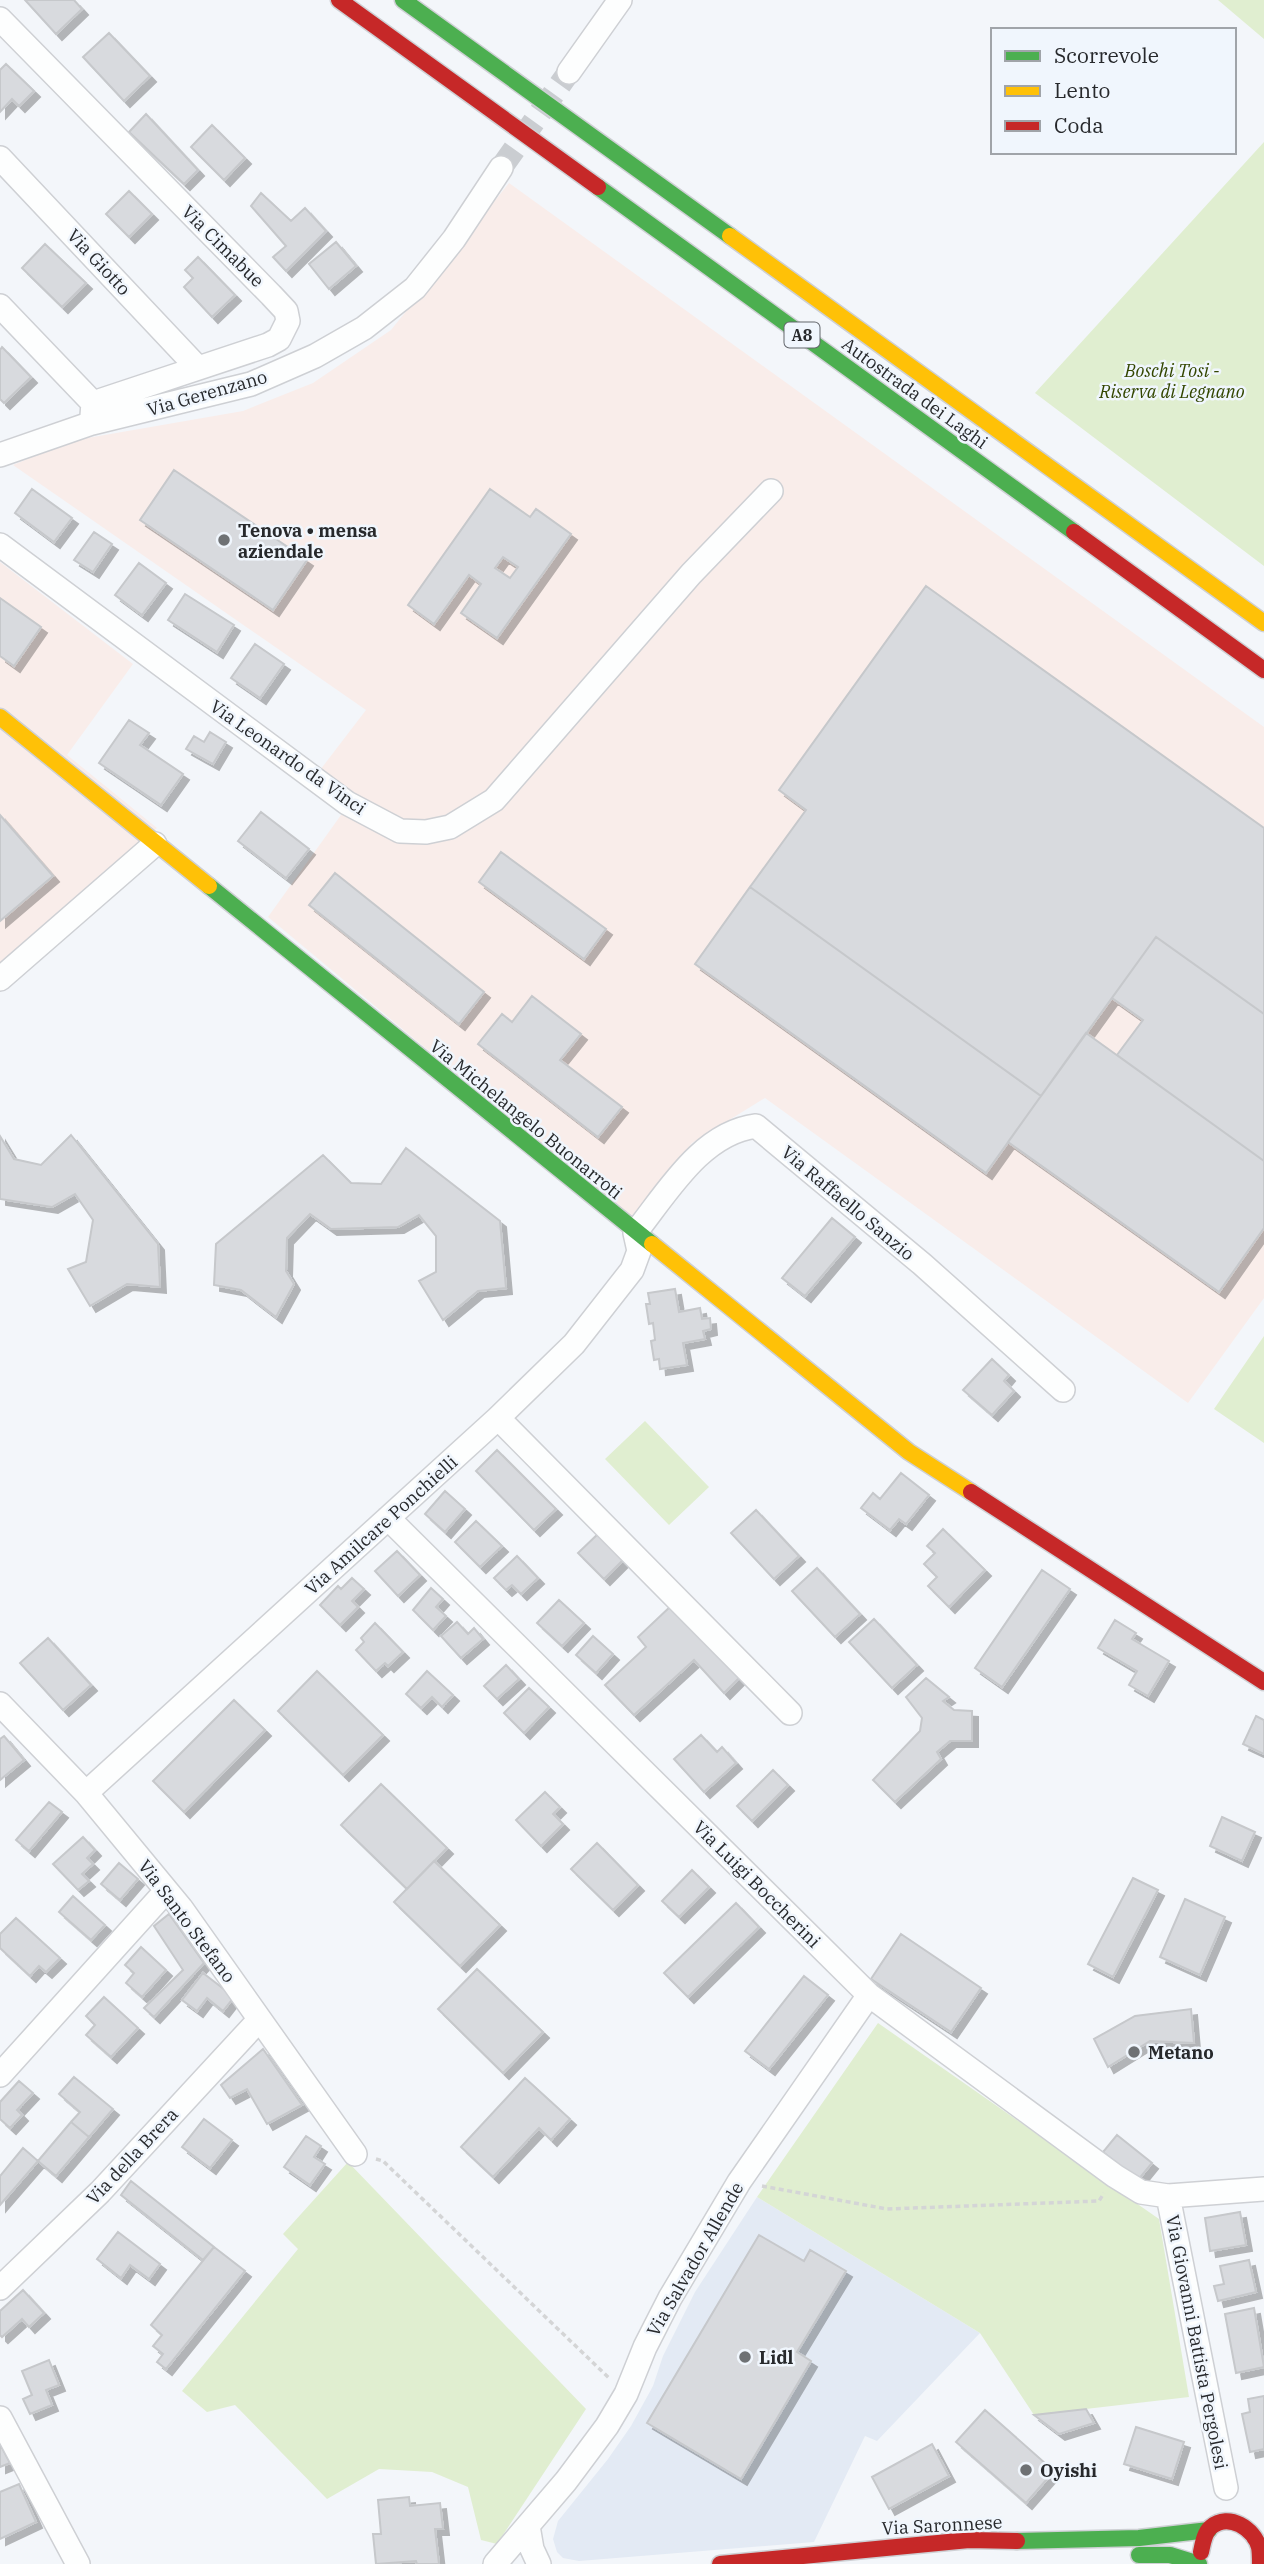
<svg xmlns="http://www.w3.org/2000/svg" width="1264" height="2564" font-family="'IBM Plex Serif',serif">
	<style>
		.built { fill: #e3eaf4 }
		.industrial { fill: #f9edea }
		.green { fill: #e0eed0 }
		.building { fill: #d8dade; stroke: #c6c8cb; stroke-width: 2; fill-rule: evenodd; filter: url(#shadow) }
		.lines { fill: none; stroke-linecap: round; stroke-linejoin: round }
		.street-tunnel { stroke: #cacdd1; stroke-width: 23; stroke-dasharray: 23 11; stroke-linecap: butt }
		.street-casing { stroke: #ced0d4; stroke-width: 26 }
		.fast-casing { stroke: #ced0d4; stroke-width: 19 }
		.slow-casing { stroke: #ced0d4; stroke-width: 19 }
		.jam-casing { stroke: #ced0d4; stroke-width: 19 }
		.path { stroke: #d4d5d6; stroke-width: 3.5; stroke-dasharray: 5 3.5; stroke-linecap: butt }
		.street { stroke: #fdfefe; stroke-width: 23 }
		.fast { stroke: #4caf50; stroke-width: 16 }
		.slow { stroke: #ffc107; stroke-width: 16 }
		.jam { stroke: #c62828; stroke-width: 16 }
		.poi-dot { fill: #6e7174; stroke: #f0f6fd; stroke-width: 2.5 }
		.labels { text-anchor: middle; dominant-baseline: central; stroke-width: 5; stroke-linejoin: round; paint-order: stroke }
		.shield { fill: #f0f6fd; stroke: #63666b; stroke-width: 2 }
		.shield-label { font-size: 16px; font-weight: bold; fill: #27292c }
		.street-label { font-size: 18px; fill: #27292c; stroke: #f0f6fd }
		.park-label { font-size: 18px; font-style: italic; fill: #334600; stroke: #f0f6fd }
		.poi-label { font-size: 18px; font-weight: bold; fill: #27292c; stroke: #f0f6fd; text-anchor: start }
	</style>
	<defs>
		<filter id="shadow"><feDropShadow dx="6" dy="6" stdDeviation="0" flood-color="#0004"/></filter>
	</defs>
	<rect width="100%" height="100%" fill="#f3f6fa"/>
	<path class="built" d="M757 2197 980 2333 877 2441 865 2436 814 2542 579 2561 563 2558 557 2552 553 2539 558 2521 608 2459 631 2426 653 2386 663 2356 695 2292Z"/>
	<path class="industrial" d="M509 183 1264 727V1298L1188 1403 765 1098 692 1143 633 1221 268 917 351 801 317 774 366 710 13 465 70 441 243 411 313 383 391 330Z
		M0 562 133 664 67 755 157 828 0 967Z"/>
	<path class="green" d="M1218 0H1264V39Z
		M1264 142V566L1035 393Z
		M1264 1336V1443L1214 1409Z
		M645 1421 709 1487 669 1525 605 1459Z
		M878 2023 1159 2219 1189 2397 1034 2415 980 2333 757 2197Z
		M348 2162 586 2409 497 2544 481 2540 468 2487 432 2472 379 2469 327 2499 235 2405 207 2412 182 2391 298 2249 283 2234Z"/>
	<path class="building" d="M25 0H74L82 9 56 34Z
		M109 33 150 76 124 101 83 57Z
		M6 64 34 91 19 106 12 99 0 112V70Z
		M146 114 198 170 184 184 129 132Z
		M212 125 245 158 224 180 191 147Z
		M129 191 152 214 129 237 106 214Z
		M261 193 291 221 305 208 326 231 286 271 273 257 286 246 251 206Z
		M336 242 356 266 329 289 309 264Z
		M45 244 86 283 62 307 22 268Z
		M198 257 235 295 212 317 184 287 193 278 185 270Z
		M2 347 31 377 4 403 0 399V350Z
		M174 470 307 560 273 610 140 520Z
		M32 489 72 518 54 542 15 513Z
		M490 489 530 517 536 509 571 534 497 638 461 613 481 584 469 575 434 624 408 605ZM503 557 518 567 510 578 495 568Z
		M94 532 112 544 93 572 74 560Z
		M139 563 166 583 142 615 115 595Z
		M926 586 1264 828V1014L1156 937 1041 1096 750 887 806 810 779 790Z
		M185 594 234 625 217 652 168 620Z
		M0 598 41 627 14 666 0 656Z
		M255 644 284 664 260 698 231 678Z
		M129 720 149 733 140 745 183 774 161 805 99 763Z
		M210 732 226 742 213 764 186 749 194 736 204 742Z
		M261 812 309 849 286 878 238 841Z
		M0 815 53 876 0 921Z
		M501 852 606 929 584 959 479 882Z
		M335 873 484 992 459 1024 309 905Z
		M750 887 1041 1096 986 1173 695 964Z
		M1156 937 1264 1014V1161L1117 1055 1143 1020 1112 998Z
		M532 996 581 1034 560 1060 622 1107 598 1137 478 1044 502 1014 512 1022Z
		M1086 1033 1264 1161V1228L1219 1292 1008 1142Z
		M71 1135 158 1244 160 1287 127 1284 90 1306 68 1269 86 1262 93 1220 75 1194 52 1207 0 1199V1136L14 1159 41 1165Z
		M406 1148 500 1221 506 1288 478 1291 443 1320 419 1281 436 1272V1236L419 1215 398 1227 331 1229 310 1214 287 1238 286 1271 294 1284 276 1317 241 1290 214 1285 216 1244 323 1155 351 1183 381 1184Z
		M832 1218 855 1237 805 1296 782 1278Z
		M675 1289 679 1312 700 1308 702 1319 710 1318 711 1329 703 1331 705 1339 683 1343 687 1365 660 1369 659 1359 654 1360 651 1341 655 1340 653 1323 649 1324 646 1304H650L648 1293Z
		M992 1359 1009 1375 1004 1381 1014 1391 992 1415 963 1390Z
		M497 1450 556 1509 534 1530 476 1471Z
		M901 1473 929 1495 906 1524 899 1519 890 1530 861 1508 873 1493 880 1499Z
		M445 1491 465 1509 445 1532 425 1514Z
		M756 1510 799 1556 774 1579 731 1533Z
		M476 1521 502 1546 480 1567 455 1542Z
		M943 1529 985 1570 949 1607 928 1586 937 1577 924 1564 935 1553 927 1546Z
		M600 1532 625 1558 604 1579 578 1553Z
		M397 1551 420 1575 398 1596 375 1571Z
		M517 1556 538 1578 521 1594 512 1585 506 1590 494 1578Z
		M817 1568 860 1614 835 1637 792 1591Z
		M1042 1570 1070 1589 1002 1687 975 1668Z
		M352 1578 364 1589 352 1601 358 1607 340 1625 320 1605 338 1586 341 1589Z
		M431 1588 443 1599 436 1607 446 1616 433 1630 413 1610Z
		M559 1600 584 1623 562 1646 537 1623Z
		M672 1605 740 1677 724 1693 694 1660 634 1715 605 1685 646 1647 638 1637Z
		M874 1619 917 1665 892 1688 849 1642Z
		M1115 1620 1136 1633 1132 1639 1169 1661 1148 1696 1129 1685 1137 1671 1098 1648Z
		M457 1622 468 1634 474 1628 483 1639 461 1658 441 1636Z
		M375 1623 403 1652 388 1666 385 1663 376 1671 356 1650 364 1642 361 1638Z
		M593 1636 613 1654 596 1673 576 1655Z
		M48 1638 91 1685 63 1710 20 1663Z
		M506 1665 519 1679 497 1699 484 1686Z
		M317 1671 383 1735 343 1775 278 1711Z
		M427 1671 453 1695 442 1707 432 1697 421 1708 406 1694Z
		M926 1678 949 1697 943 1701 954 1710 972 1711V1741H950L937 1752 941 1759 895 1802 873 1780 920 1731 922 1718 906 1697Z
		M529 1688 549 1707 524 1733 504 1713Z
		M234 1700 265 1730 184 1812 153 1781Z
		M1256 1716 1264 1720V1754L1243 1744Z
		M701 1735 717 1752 722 1747 736 1763 704 1792 674 1759Z
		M4 1736 24 1760 0 1780V1739Z
		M773 1770 788 1785 752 1821 737 1806Z
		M381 1784 447 1848 407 1889 341 1825Z
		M545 1792 560 1807 553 1814 563 1824 541 1846 516 1820Z
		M49 1802 62 1812 29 1851 16 1840Z
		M1222 1817 1255 1832 1242 1861 1210 1846Z
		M83 1837 95 1850 87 1858 93 1864 82 1874 89 1881 78 1890 53 1864Z
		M597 1843 638 1885 613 1910 571 1869Z
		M434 1861 500 1925 460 1966 394 1902Z
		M119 1863 138 1879 120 1900 101 1884Z
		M692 1870 709 1887 679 1917 662 1901Z
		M1133 1878 1158 1890 1113 1977 1088 1964Z
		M73 1896 105 1925 91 1940 59 1912Z
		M1185 1899 1225 1917 1200 1975 1160 1957Z
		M736 1903 759 1927 688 1997 664 1973Z
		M169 1914 204 1963 154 2017 144 2008 183 1970 154 1926Z
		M16 1918 60 1958 46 1972 39 1966 30 1976 0 1948V1934Z
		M901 1934 981 1988 951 2032 871 1979Z
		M141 1947 166 1970 142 1997 126 1983 134 1973 125 1965Z
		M477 1969 543 2032 503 2073 438 2009Z
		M203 1973 234 1997 223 2011 207 1998 197 2011 182 2000Z
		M804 1976 828 1995 769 2069 745 2051Z
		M104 1997 138 2028 111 2057 86 2035 95 2025 86 2016Z
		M1191 2009 1194 2043 1150 2041 1108 2067 1094 2039 1135 2016Z
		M263 2049 302 2105 267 2124 247 2089 230 2098 221 2085Z
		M74 2077 113 2109 89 2137 71 2122 80 2112 59 2094Z
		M525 2078 570 2119 551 2140 539 2128 493 2177 461 2147Z
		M19 2081 33 2093 17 2110 22 2115 10 2128 0 2119V2102Z
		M204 2119 232 2140 210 2168 182 2147Z
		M71 2122 89 2137 56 2176 38 2161Z
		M1117 2135 1152 2163 1138 2180 1103 2152Z
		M306 2136 321 2146 314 2157 325 2164 310 2185 284 2167Z
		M23 2148 38 2161 0 2205V2176Z
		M131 2181 214 2247 203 2260 121 2195Z
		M1240 2212 1246 2245 1210 2251 1205 2218Z
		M118 2232 160 2264 149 2279 130 2265 121 2278 97 2259Z
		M759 2235 804 2261 810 2250 846 2271 797 2352 811 2361 741 2479 647 2423Z
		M214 2247 245 2271 166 2369 157 2362 163 2354 153 2346 162 2335 151 2325Z
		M1249 2260 1256 2292 1218 2301 1214 2286 1224 2284 1220 2266Z
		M23 2290 44 2313 29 2327 22 2319 2 2337 0 2335V2311Z
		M1254 2308 1264 2367 1236 2373 1225 2314Z
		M49 2360 59 2385 46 2390 52 2405 30 2414 23 2399 32 2395 22 2371Z
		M1264 2396V2449L1250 2452 1242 2414 1250 2412 1248 2399Z
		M1086 2409 1094 2423 1059 2434 1034 2415Z
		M985 2410 1054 2471 1026 2503 956 2442Z
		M1136 2427 1184 2442 1172 2479 1124 2464Z
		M0 2444 10 2463 0 2467Z
		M932 2444 949 2476 889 2509 872 2477Z
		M19 2484 36 2522 0 2539V2492Z
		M409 2497 410 2506 440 2503 443 2529H435L439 2564H417L416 2561 376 2564 373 2534H381L378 2500Z"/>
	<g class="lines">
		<path class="street-tunnel" d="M501 168 569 72"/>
		<g class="street-casing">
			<path id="street" d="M0 19 271 295 286 311 288 321 279 339 268 345 93 403
				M569 72 620 0
				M0 158 197 367
				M0 306 93 403 92 416
				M0 455 92 423 251 384 315 356 364 328 415 288 454 239 501 168
				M0 545 347 803 400 831 426 832 450 827 494 800 691 574 771 491
				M0 979 155 844
				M498 1418 790 1713
				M388 1518 869 1995 1115 2176 1141 2192 1168 2196 1264 2189
				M0 1704 86 1793 181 1908 355 2154
				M86 1793 498 1418 574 1344 632 1270 639 1251 635 1233C667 1193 701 1133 756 1126L922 1264 1063 1390
				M0 2075 166 1891
				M1168 2196 1226 2488
				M0 2288 100 2192 259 2020
				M0 2418 78 2564
				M528 2526 532 2549 539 2564
				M495 2564 566 2481 607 2426 626 2394 645 2347 670 2298 739 2182 869 1995"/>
		</g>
		<g class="fast-casing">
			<path id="fast" d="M403 0 730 236
				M598 187 1074 532
				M209 886 652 1244
				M1017 2541 1139 2538 1209 2530
				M1139 2555H1170L1199 2564"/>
		</g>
		<g class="slow-casing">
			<path id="slow" d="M730 236 1264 623
				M0 717 209 886
				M652 1244 909 1452 971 1492"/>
		</g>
		<g class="jam-casing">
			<path id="jam" d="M339 0 598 187
				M1074 532 1264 670
				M971 1492 1264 1682
				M1201 2552C1203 2543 1204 2533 1211 2527 1229 2512 1254 2529 1259 2547 1260 2552 1260 2559 1260 2564
				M720 2564 969 2540 1017 2541"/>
		</g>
		<path class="path" d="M376 2159 383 2161 609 2378
			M762 2186 887 2209 1099 2201 1104 2193"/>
		<use href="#street" class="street"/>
		<use href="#fast" class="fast"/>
		<use href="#slow" class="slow"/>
		<use href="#jam" class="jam"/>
	</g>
	<g class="poi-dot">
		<circle cx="224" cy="540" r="7"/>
		<circle cx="1134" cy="2052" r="7"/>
		<circle cx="745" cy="2357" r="7"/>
		<circle cx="1026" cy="2470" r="7"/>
	</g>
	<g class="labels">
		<rect class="shield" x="784.5" y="322.5" width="35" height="25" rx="5"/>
		<g class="shield-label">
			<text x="802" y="335">A8</text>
		</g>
		<g class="street-label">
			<text transform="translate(223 246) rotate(45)">Via Cimabue</text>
			<text transform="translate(99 262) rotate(47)">Via Giotto</text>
			<text transform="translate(207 393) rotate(-16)">Via Gerenzano</text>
			<text transform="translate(915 393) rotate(36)">Autostrada dei Laghi</text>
			<text transform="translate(288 757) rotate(35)">Via Leonardo da Vinci</text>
			<text transform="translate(526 1119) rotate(39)">Via Michelangelo Buonarroti</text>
			<text transform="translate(848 1203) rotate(40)">Via Raffaello Sanzio</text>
			<text transform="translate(381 1525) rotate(-42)">Via Amilcare Ponchielli</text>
			<text transform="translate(757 1884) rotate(45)">Via Luigi Boccherini</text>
			<text transform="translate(187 1921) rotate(53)">Via Santo Stefano</text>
			<text transform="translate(132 2156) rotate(-47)">Via della Brera</text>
			<text transform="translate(695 2259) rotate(-60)">Via Salvador Allende</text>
			<text transform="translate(1197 2342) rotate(79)">Via Giovanni Battista Pergolesi</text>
			<text transform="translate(942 2525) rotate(-3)">Via Saronnese</text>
		</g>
		<g class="park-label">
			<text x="1172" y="370">Boschi Tosi -<tspan x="1172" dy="21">Riserva di Legnano</tspan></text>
		</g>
		<g class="poi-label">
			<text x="238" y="530">Tenova • mensa<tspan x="238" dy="21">aziendale</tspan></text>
			<text x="1148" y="2052">Metano</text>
			<text x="759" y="2357">Lidl</text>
			<text x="1040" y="2470">Oyishi</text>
		</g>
	</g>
	<rect x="991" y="28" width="245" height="126" fill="#f0f6fd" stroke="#a0a4a9" stroke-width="2"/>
	<rect x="1005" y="51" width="35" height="10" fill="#4caf50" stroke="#a0a4a9" stroke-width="2"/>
	<text x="1054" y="63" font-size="21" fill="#27292c">Scorrevole</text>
	<rect x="1005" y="86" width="35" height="10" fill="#ffc107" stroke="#a0a4a9" stroke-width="2"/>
	<text x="1054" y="98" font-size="21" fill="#27292c">Lento</text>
	<rect x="1005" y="121" width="35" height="10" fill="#c62828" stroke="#a0a4a9" stroke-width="2"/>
	<text x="1054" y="133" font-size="21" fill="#27292c">Coda</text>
</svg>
